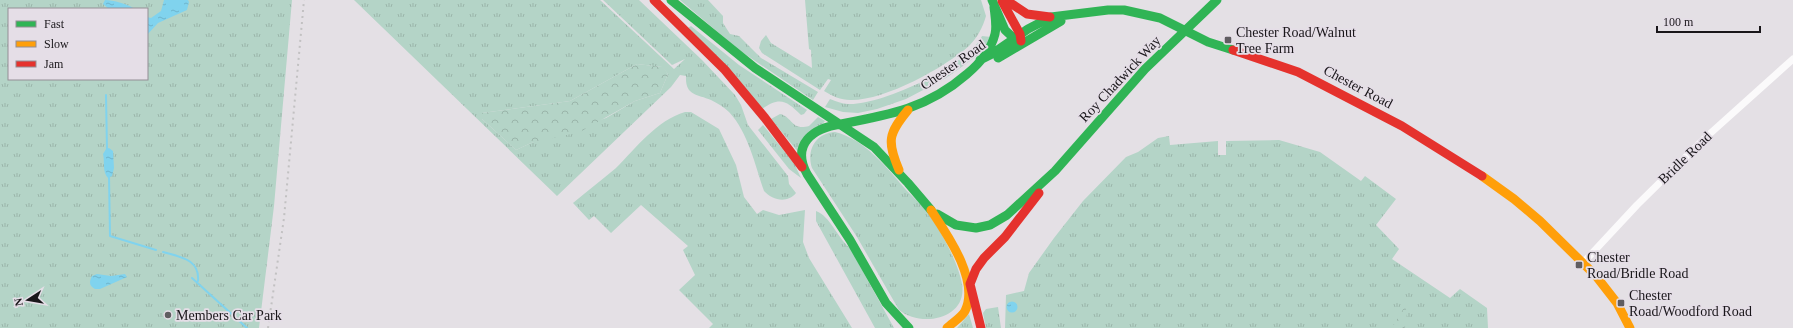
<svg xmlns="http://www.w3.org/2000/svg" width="1793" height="328" font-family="Georgia,serif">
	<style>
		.grass { fill: url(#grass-tufts); fill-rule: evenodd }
		.forest { fill: url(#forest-crowns) }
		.water { fill: url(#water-ripples) }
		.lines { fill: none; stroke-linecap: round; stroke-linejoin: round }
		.stream { stroke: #80d3ee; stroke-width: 2 }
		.street { stroke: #fbfafb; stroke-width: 7 }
		.fast { stroke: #30b455; stroke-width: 9 }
		.slow { stroke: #ff9f0a; stroke-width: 9 }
		.jam { stroke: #e5322d; stroke-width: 9 }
		.rail { stroke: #c2c1c2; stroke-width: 2; stroke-dasharray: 2 4; stroke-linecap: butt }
		.poi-dot { fill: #605d61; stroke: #e5dee7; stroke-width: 1.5 }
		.labels { text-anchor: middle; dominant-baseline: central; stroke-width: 3.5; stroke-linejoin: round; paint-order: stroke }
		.poi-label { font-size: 14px; fill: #19161a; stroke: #e5dee7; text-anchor: start }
		.street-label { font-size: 14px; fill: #19161a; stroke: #e5dee7 }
	</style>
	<defs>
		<pattern id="grass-tufts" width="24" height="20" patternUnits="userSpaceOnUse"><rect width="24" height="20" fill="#b4d4c7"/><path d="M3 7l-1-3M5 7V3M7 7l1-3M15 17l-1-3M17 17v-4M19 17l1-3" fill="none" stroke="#9ab5aa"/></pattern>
		<pattern id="forest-crowns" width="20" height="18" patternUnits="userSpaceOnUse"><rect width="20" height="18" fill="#b4d4c7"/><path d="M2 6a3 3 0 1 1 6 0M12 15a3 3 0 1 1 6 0" fill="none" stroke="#9ab5aa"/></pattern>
		<pattern id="water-ripples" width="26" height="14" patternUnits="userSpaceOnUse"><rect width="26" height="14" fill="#80d3ee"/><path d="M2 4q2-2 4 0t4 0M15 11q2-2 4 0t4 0" fill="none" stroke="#6eb4cc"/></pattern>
	</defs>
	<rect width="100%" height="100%" fill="#e4e0e5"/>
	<path class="grass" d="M0 0H292L274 206 259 328H0ZM9 9H147V79H9Z
		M354 0H600L674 69 685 59 672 65 603 0H639L702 60 735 95 741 105 748 125 788 176 789 184 796 193C787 204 772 200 764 191 755 165 748 132 729 112 724 107 717 103 711 100 697 94 685 96 686 76L680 75 671 87 557 196ZM637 64 662 67 668 74 660 93 635 101 606 118 531 143 516 150 482 119V113L570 101Z
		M680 0H708L723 16V23L730 34 739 36 761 58 818 92 813 100 739 50Z
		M805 0H981L986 16C983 27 977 38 969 46 944 68 884 101 850 100 841 100 832 96 824 91L831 80 828 79 820 90 762 53 759 48 761 41 766 35 771 43 812 68 811 50 809 49Z
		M691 26 739 65 807 110 804 114 801 115C787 101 780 96 762 109L688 28Z
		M982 36 991 37 983 51 974 58 946 78 906 99 877 109 858 113 843 112 825 107 830 99C836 101 842 104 848 104 880 106 969 65 982 36Z
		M685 112H691L719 129 736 165 744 197 757 214 763 210 779 215 805 210 803 242 809 258 852 328H709L713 324 679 290 695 275 683 250 688 246 641 205 611 233 594 216 589 220 573 203C587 191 602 180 616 168 636 148 657 120 685 112Z
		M780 114C793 117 791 131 809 126L818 117 825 121 799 153 771 119Z
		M763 125 794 163 801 178 789 169 758 130Z
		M835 132C865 139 888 169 907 191 914 198 922 205 928 213 941 231 958 262 962 284 968 319 921 328 899 310L857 237 812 168C806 150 816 133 835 132Z
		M1169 136 1170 145 1218 141V155H1226V141L1279 140 1320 152 1361 181 1365 176 1396 199 1376 225 1399 249 1392 259 1450 298 1460 289 1487 308 1488 328H1005L1006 295 1024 291 1029 273 1054 238 1083 201 1126 157 1138 152 1158 138Z
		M816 211C831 217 836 236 850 248L894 328H875L816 221Z
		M998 307 1001 328H986L983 313 986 309Z
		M969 314 973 328H957Z"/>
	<path class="forest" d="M637 64 663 67 668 74 660 93 635 101 580 132 531 143 516 150 482 119V113L570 101Z
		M1405 306 1407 313 1405 328H1392Z"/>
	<path class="water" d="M105 0C113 0 128 4 135 9H109L103 4Z
		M164 0H188L189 2 187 10 158 23 147 35V17L151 18 161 11Z
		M109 148 113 151 114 168 112 176 108 178C102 172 105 161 103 154L106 149Z
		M97 274 111 276 125 274 127 277 100 289H95C89 286 89 282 92 276Z
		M1006.5 307a5.5 5.5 0 1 1 11 0a5.5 5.5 0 1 1-11 0Z"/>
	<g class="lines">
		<path class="stream" d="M106 95 107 150
			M109 176 110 236 156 250
			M163 252C180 257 200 259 198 281
			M192 278 247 328"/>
		<path class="street" d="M1583 263 1637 205 1704 139 1793 59"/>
		<path class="fast" d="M671 0 755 68 874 147 908 183 931 210
			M992 0 1005 30 1019 43
			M998 58 1061 21
			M980 60 992 54 1028 29 1051 17 1108 10H1124L1160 18 1208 42 1233 50
			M841 124C890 115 928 108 967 74 979 64 991 50 995 34 997 26 995 16 994 7
			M841 124C813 128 791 144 807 174L850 240 886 303 909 328
			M937 214 956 225 976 228 990 225 1007 215 1055 171 1145 69 1217 0"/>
		<path class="slow" d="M899 170C887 141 888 134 908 110
			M1482 176 1514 199 1540 221 1596 276 1617 303 1630 328
			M931 210C947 234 980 281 965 311 962 317 952 323 947 328"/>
		<path class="jam" d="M654 0 725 70 765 118 802 167
			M1006 0 1027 14 1050 17
			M1002 1 1020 34 1021 41
			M1233 50 1298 72 1402 126 1482 176
			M981 328 970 284 976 269 984 258 1005 237 1039 193"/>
		<path class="rail" d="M268 328 284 218 304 0"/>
	</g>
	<g class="poi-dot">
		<rect x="1224" y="36" width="8" height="8" rx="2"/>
		<rect x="1575" y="261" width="8" height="8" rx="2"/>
		<rect x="1617" y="299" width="8" height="8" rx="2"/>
		<circle cx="168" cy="315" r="4"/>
	</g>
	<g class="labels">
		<g class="poi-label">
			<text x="1236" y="32">Chester Road/Walnut<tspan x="1236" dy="16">Tree Farm</tspan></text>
			<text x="1587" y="257">Chester<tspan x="1587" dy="16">Road/Bridle Road</tspan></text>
			<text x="1629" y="295">Chester<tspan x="1629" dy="16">Road/Woodford Road</tspan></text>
			<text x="176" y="315">Members Car Park</text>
		</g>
		<g class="street-label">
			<text transform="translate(953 65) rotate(-35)">Chester Road</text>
			<text transform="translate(1120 79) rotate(-47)">Roy Chadwick Way</text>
			<text transform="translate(1358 87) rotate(28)">Chester Road</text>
			<text transform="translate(1685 158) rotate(-44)">Bridle Road</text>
		</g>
	</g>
	<rect x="8" y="8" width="140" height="72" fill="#e5dee7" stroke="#938e95"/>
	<rect x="16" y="21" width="20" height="6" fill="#30b455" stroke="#938e95"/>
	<text x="44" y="28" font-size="12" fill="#19161a">Fast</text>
	<rect x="16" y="41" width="20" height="6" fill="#ff9f0a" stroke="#938e95"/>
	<text x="44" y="48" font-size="12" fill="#19161a">Slow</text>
	<rect x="16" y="61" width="20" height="6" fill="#e5322d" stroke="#938e95"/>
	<text x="44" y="68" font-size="12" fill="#19161a">Jam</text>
	<g transform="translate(28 300) rotate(258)" stroke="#e5dee7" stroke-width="3" paint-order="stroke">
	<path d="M0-3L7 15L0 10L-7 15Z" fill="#19161a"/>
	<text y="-6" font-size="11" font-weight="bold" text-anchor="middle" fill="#19161a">N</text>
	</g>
	<path d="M1657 26v6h103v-6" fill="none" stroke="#19161a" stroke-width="2"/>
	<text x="1663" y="26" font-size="12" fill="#19161a" stroke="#e5dee7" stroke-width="3" paint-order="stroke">100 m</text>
</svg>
